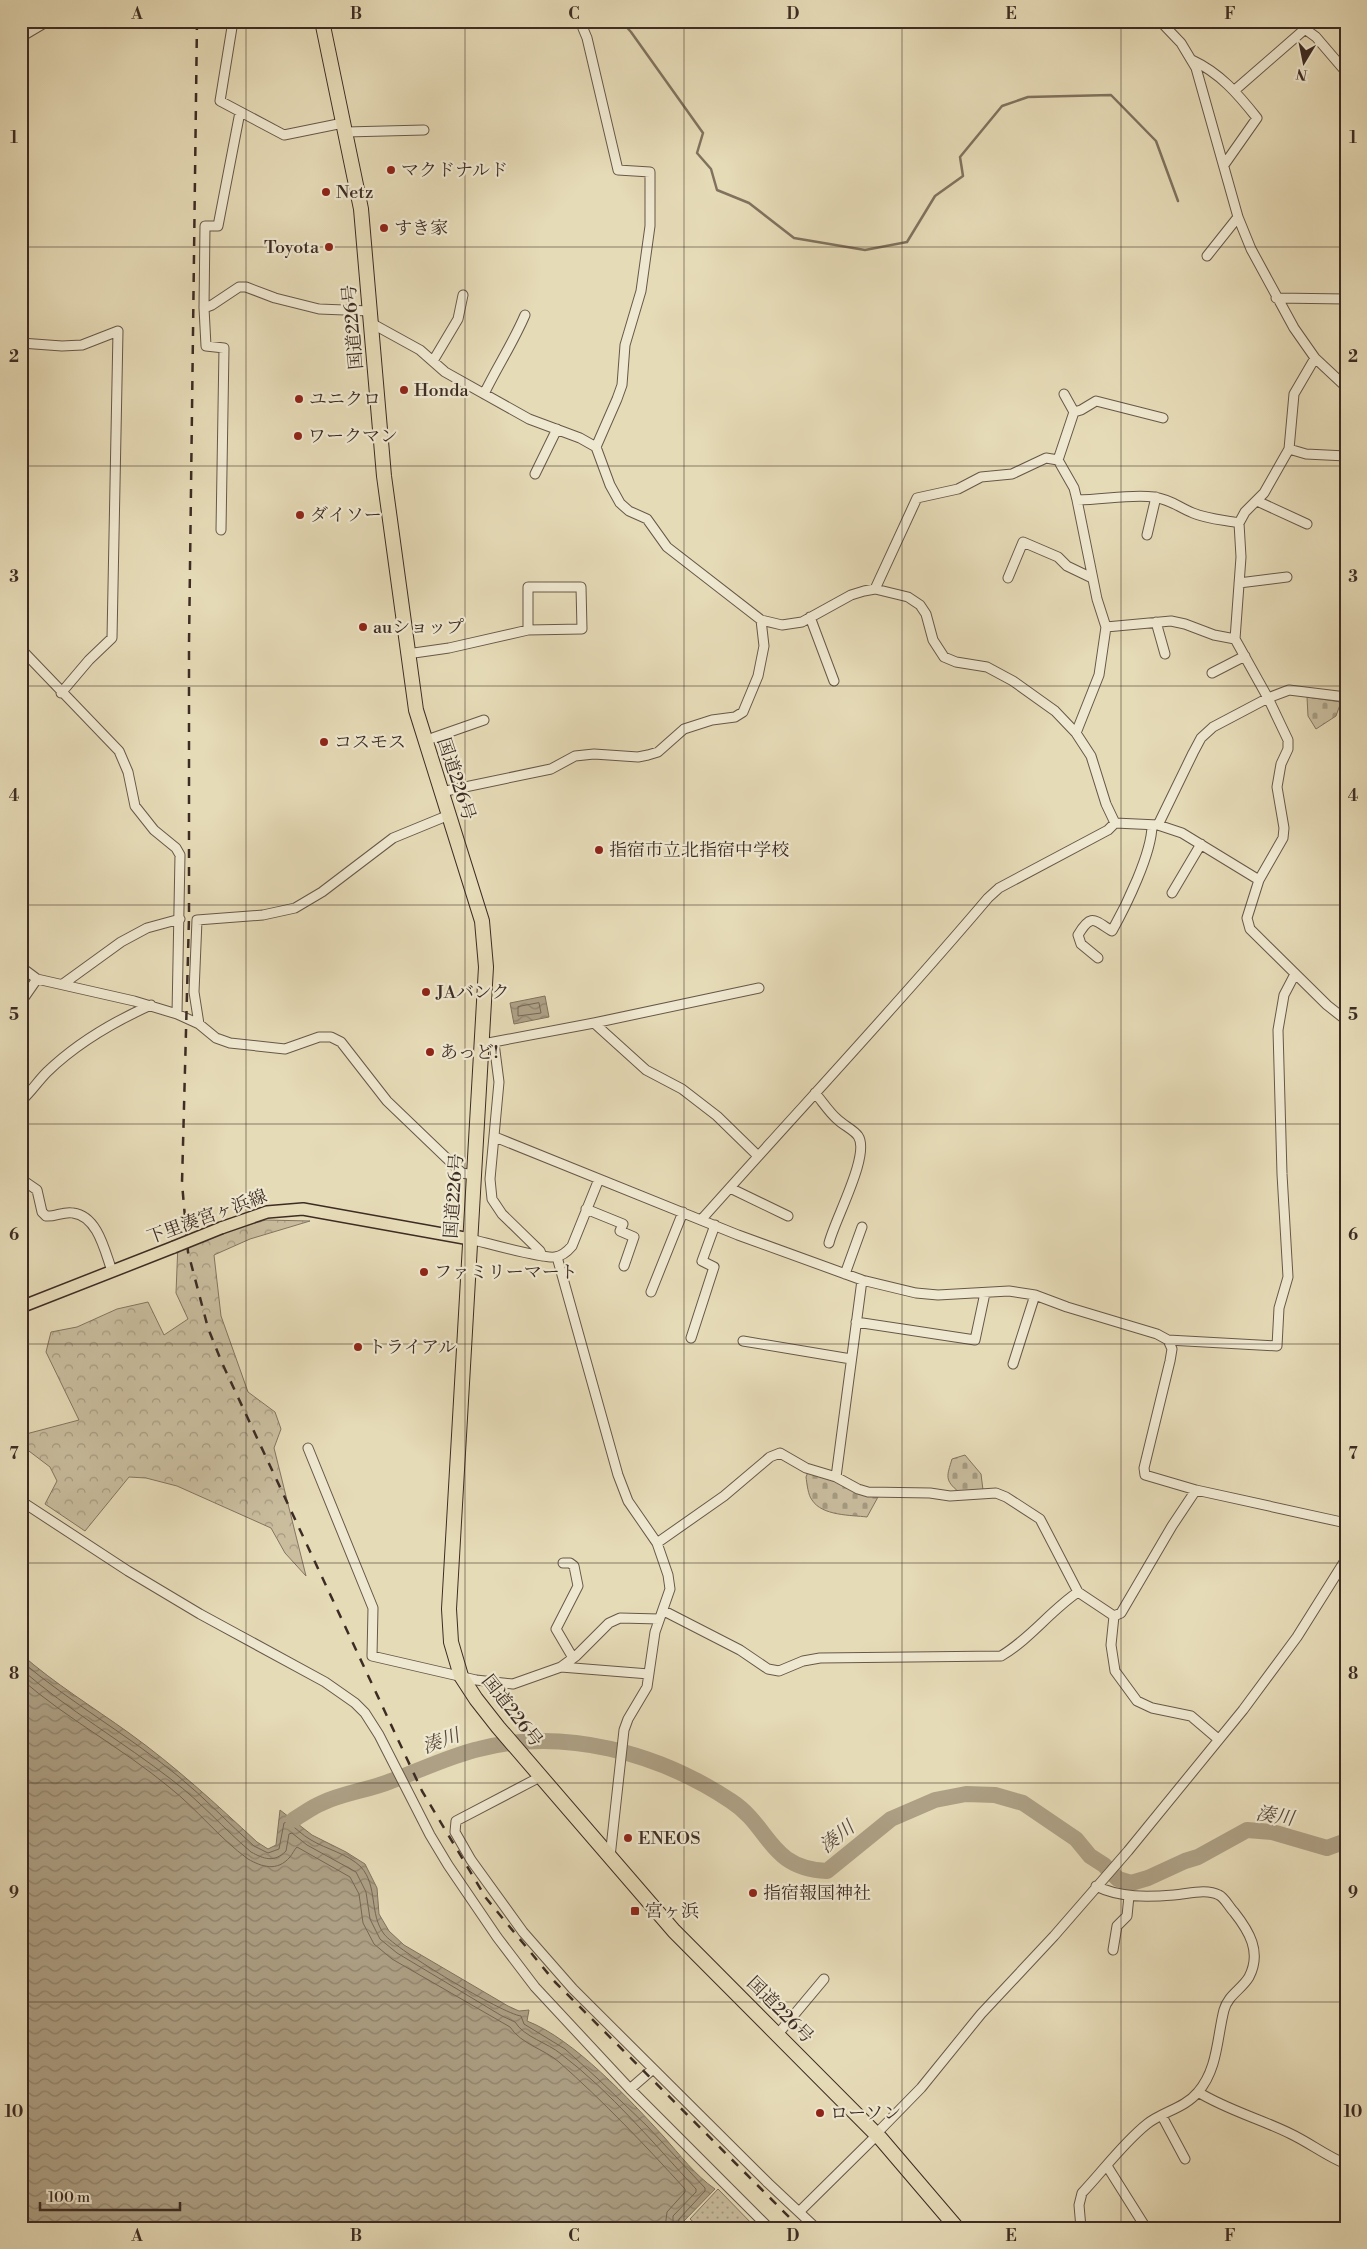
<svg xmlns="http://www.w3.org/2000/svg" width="1367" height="2249" font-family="'Libre Bodoni','Noto Serif JP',serif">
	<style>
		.forest { fill: url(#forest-crowns); stroke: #837461 }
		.cemetery { fill: url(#cemetery-stones); stroke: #837461 }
		.park { fill: url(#park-dots); stroke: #837461 }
		.water { fill: url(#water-waves); stroke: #80725e }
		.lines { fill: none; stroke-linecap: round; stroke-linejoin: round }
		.shore { stroke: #756654; stroke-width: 1 }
		.stream { stroke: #80725e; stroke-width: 2.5 }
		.river { stroke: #ada085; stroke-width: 16 }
		.minor-casing { stroke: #675849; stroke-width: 11 }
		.major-casing { stroke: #3d2c24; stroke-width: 14 }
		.highway-casing { stroke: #3d2c24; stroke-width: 16 }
		.minor { stroke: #efe8d0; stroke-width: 9 }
		.major { stroke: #e6dbb7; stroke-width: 11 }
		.highway { stroke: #e6dbb7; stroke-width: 14 }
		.rail { stroke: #3d2c24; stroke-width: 2.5; stroke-dasharray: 9 9; stroke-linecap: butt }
		.major-bridge-casing { stroke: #3d2c24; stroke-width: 14; stroke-linecap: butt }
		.major-bridge { stroke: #e6dbb7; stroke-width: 11 }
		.grid { fill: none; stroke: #3d2c24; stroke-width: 1; stroke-opacity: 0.55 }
		.poi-dot { fill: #8f2418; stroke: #efe8d0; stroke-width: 2 }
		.labels { text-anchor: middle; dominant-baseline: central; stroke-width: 4.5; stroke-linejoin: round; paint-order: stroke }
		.poi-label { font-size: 18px; fill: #3d2c24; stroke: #efe8d0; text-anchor: start }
		.street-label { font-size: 18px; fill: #3d2c24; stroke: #efe8d0 }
		.water-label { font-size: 19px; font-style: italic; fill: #59493c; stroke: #efe8d0 }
		.neatline { fill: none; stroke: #3d2c24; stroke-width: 2 }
		.grid-label { font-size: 16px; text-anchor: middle; font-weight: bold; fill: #3d2c24 }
	</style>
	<defs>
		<pattern id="forest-crowns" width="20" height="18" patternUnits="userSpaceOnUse" patternTransform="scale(1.25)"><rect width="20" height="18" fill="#c9bd9e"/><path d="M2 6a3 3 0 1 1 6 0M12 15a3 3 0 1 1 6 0" fill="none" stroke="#a49a81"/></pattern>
		<pattern id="cemetery-stones" width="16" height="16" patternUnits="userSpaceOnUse" patternTransform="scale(1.25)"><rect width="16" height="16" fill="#c9bd9e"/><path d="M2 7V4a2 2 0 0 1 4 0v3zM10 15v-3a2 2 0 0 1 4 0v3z" fill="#a49a81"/></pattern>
		<pattern id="park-dots" width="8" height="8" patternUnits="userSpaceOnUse" patternTransform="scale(1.25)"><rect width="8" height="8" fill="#c9bd9e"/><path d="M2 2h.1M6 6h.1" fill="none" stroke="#a49a81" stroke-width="1.8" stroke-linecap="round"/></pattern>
		<pattern id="water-waves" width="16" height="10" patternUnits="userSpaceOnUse" patternTransform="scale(1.25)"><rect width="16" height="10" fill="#ada085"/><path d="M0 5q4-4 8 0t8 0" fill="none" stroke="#8e836d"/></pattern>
	</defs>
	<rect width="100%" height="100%" fill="#e6dbb7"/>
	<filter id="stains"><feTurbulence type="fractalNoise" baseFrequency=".004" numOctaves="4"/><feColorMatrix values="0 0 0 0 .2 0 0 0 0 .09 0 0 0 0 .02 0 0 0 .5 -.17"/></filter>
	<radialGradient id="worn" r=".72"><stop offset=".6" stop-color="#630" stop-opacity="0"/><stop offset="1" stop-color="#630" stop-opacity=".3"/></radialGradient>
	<path class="forest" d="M266 1220 310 1221 250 1239 214 1255 221 1316 237 1361 248 1392 275 1412 281 1429 274 1448 306 1576 285 1553 271 1528 177 1486 146 1478 129 1477 85 1531 45 1504 57 1481 50 1467 21 1445V1428L26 1434 79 1420 46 1352 51 1332 77 1327 117 1309 148 1302 164 1335 188 1319 176 1293 178 1243Z"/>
	<path class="cemetery" d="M1307 697 1341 702 1336 716 1316 729 1308 716Z
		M965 1455 981 1474 983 1490 959 1492C944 1480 947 1476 952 1459Z
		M808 1472C833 1476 852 1494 878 1497L867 1517C851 1515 822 1516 812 1500 808 1495 807 1484 806 1477Z"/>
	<path class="park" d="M718 2189 756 2228H700L690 2219Z"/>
	<path class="water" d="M545 996 549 1017 514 1024 510 1003Z
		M21 1654C55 1684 93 1707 129 1733 175 1766 216 1804 257 1842L268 1849 276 1845 280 1810 312 1835 346 1852 365 1864 377 1888 379 1914 389 1931 404 1945 508 2006 519 2011 529 2010 527 2021C574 2039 630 2100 664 2137 680 2155 695 2175 715 2189L683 2222 689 2228H21Z"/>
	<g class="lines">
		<path class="shore" d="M539 1003 541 1013 518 1016V1007Z
			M21 1661C71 1703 128 1735 178 1776 205 1798 229 1824 254 1846L268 1853 279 1849 284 1823 287 1822C295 1827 302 1835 311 1840 326 1849 348 1854 361 1867 378 1886 369 1914 384 1934 396 1950 503 2014 521 2016L524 2024 565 2049 597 2078 647 2126 705 2188V2191L679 2219 678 2224 681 2228
			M21 1669C68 1710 123 1742 172 1780 200 1801 224 1829 251 1852 264 1859 274 1863 286 1851L289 1834 292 1833 307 1845 356 1872 366 1892 370 1919 380 1939 397 1953 502 2016 515 2022C524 2037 548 2043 561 2054 611 2092 653 2143 696 2189V2192L673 2216V2228
			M21 1679C67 1719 122 1748 169 1787 197 1809 219 1838 248 1859 262 1867 277 1872 290 1857 293 1853 294 1850 297 1847L350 1877 359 1894 363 1923 374 1944 392 1959 510 2027C521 2044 544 2049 559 2062 604 2102 645 2145 685 2189V2192L667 2212 665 2228"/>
		<path class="stream" d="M621 21 631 32 703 133 697 153 711 169 717 190 749 203 794 238 865 250 907 242 935 196 963 176 960 157 1002 106 1028 97 1111 95 1156 141 1178 201"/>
		<path class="river" d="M293 1820C303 1814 312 1807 322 1803 343 1793 369 1790 391 1781 419 1771 449 1756 479 1749 564 1727 659 1753 731 1801 771 1827 768 1868 827 1871L891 1819 935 1800 966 1794 995 1795 1023 1803 1076 1839 1090 1856 1104 1865 1118 1879 1131 1883 1148 1878 1185 1861 1198 1857 1247 1830 1272 1832 1327 1848 1346 1841"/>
		<g class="minor-casing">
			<path id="minor" d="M233 21 220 101 284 135 343 123
				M577 21 582 26 587 38 618 170 650 172V226L641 291 625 345 622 385 617 399 596 447
				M1160 21 1181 43 1196 68 1238 217 1251 249 1294 328 1315 358 1346 387
				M21 37 48 21
				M1192 60C1220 73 1238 94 1257 118L1224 165
				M1235 90 1305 29 1316 37 1346 72
				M346 132 424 130
				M1207 256 1238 217
				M1276 298 1346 299
				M204 308 205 226H218L240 112
				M371 323 420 350 445 372 529 419 580 438 596 447 610 485 620 503 629 511 647 519 667 547 761 620 782 625 802 622 851 595 864 591 875 589 908 597 920 605 926 614 933 640 944 657 956 662 987 667 1013 681 1055 711 1076 733 1091 756 1106 804 1115 823
				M21 343 62 346 82 345 118 331 112 638 89 660 61 693
				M1315 358 1294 394 1289 449 1264 493 1245 512 1239 523 1241 557 1235 639 1268 698 1288 740V749L1281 764 1277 787 1284 828 1283 838 1259 880 1247 918 1250 929 1327 1005 1346 1020
				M433 361 458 319 463 295
				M484 394C497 367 513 343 525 315
				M1064 394 1074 412 1058 460 1074 488 1077 500C1103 500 1129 494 1154 497 1172 500 1178 507 1193 513 1207 519 1224 520 1239 523
				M1074 412 1081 410 1096 401 1163 418
				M1289 449 1306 454 1346 456
				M535 474 557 429
				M1257 501 1307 524
				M221 530 224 348 206 346 204 308 212 305 239 287H246L275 298 319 309 370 311
				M1147 535 1156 497
				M1008 578 1023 542 1058 557 1067 566 1092 578
				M1239 583 1287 577
				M875 589 917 498 958 489 981 477 1012 474 1046 458 1058 460
				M810 617 834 681
				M1156 622 1165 654
				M1106 627 1171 621 1185 624 1214 635 1235 639
				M21 649 119 751 128 772 135 806 154 830 176 848 180 855 177 1014
				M407 654 449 648 528 630 582 629 581 587H528V630
				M1212 673 1245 656
				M1076 733 1099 675 1106 627 1097 599 1077 500
				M424 741 484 720
				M441 792 551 769 575 756 594 754 638 757 648 755 658 752 684 729 712 720 735 717 743 712 758 676 764 646 761 620
				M1158 825 1193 753 1201 738 1213 727 1268 698 1289 690 1346 697
				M1172 893 1201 844
				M1098 958 1081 944 1078 935C1091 913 1094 920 1112 931 1126 906 1152 853 1152 825
				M21 967 37 979 134 1001 177 1014 199 1024 216 1038 230 1043 285 1049 319 1037H331L341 1042 387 1101 462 1173 474 1175
				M63 984 121 942 147 928 180 919
				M21 1002 37 979
				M594 1023 646 1070 682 1089 717 1116 757 1155
				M199 1024 194 992 197 920 263 915 295 908 322 892 393 838 449 815
				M494 1043 499 1082 490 1179 492 1199 502 1214 540 1251 542 1256
				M483 1044 594 1023 759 988
				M815 1093C822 1101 829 1112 837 1119 843 1125 854 1130 858 1136 871 1154 834 1221 829 1243
				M21 1101C31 1092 38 1081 47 1072 77 1043 113 1022 151 1005
				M495 1137 738 1235 862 1280 916 1293 938 1295 1009 1291 1035 1295 1067 1307 1157 1334 1168 1340 1277 1346 1279 1308 1288 1277 1282 1174 1278 1030 1284 995 1295 974
				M21 1179 37 1190 42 1212 46 1216C55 1217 64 1211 73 1213 98 1216 105 1252 112 1271
				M730 1188 788 1216
				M586 1209 623 1224 620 1231 634 1237 624 1266
				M701 1220C797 1112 895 1008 988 898L999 888 1108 830 1115 823 1158 825 1182 833 1259 880
				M470 1239C487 1243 542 1259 555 1257 562 1256 567 1252 572 1246L599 1179
				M557 1257 618 1475 628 1501 657 1543 668 1575 670 1589 655 1632 647 1687 628 1719 624 1730 610 1857
				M845 1274 862 1227
				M651 1292 683 1212
				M856 1322 975 1340 985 1293
				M691 1338 714 1267 702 1261 715 1225
				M1168 1340 1172 1349 1170 1361 1144 1468 1145 1475 1196 1490 1346 1523
				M743 1341 851 1359
				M1013 1364 1035 1295
				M308 1448 373 1608 372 1656 476 1680 513 1684 561 1667 576 1656 609 1623 620 1618 659 1619
				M836 1477 862 1280
				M21 1501 128 1571 200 1614 325 1682 355 1703 365 1713 379 1735 430 1835 448 1865 497 1937 535 1987 630 2089 769 2228
				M657 1543 724 1496 770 1457 780 1453 806 1468 836 1477 858 1489 868 1492 930 1493 950 1496 996 1493 1006 1497 1040 1519 1078 1592
				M563 1563H570L574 1566 578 1586 556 1629 573 1658
				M664 1611 740 1650 768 1669 779 1671 803 1661 820 1658 1001 1656C1030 1639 1050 1611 1078 1592L1114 1616 1121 1613 1172 1526 1196 1490
				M1114 1616 1111 1645 1115 1671 1137 1701 1152 1708 1191 1716 1218 1739
				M561 1667 649 1674
				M540 1777 456 1821 455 1832 471 1860 523 1932 573 1989 768 2183 816 2228
				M1113 1950 1117 1926 1127 1916 1129 1896
				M778 2034 824 1979
				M630 2089 653 2069
				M1198 2092C1227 2110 1261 2119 1291 2134 1310 2143 1326 2156 1346 2164
				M1162 2116 1185 2159
				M876 2134 921 2088 981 2014 1054 1936 1128 1851 1243 1710 1297 1637 1346 1559
				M1107 2166 1146 2228
				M799 2212 877 2135
				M1081 2228 1079 2205 1082 2193C1103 2171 1123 2143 1147 2124 1162 2112 1185 2108 1198 2092 1218 2069 1217 2037 1224 2010 1228 1995 1242 1989 1249 1977 1262 1952 1249 1931 1234 1912 1229 1907 1225 1898 1219 1895 1206 1888 1188 1894 1174 1895 1148 1897 1120 1898 1096 1886"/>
		</g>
		<g class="major-casing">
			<path id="major" d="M221 1228 267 1212 303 1209 470 1239
				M21 1307 174 1247"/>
		</g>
		<g class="highway-casing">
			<path id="highway" d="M322 21 361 209 384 476 416 710 482 921 486 967 449 1609 451 1642 461 1676 476 1699 498 1727 674 1931 881 2139 957 2228"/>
		</g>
		<use href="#minor" class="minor"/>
		<use href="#major" class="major"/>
		<use href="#highway" class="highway"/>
		<path class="rail" d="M197 21 189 645V917L182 1183 188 1252 208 1328 222 1363 422 1791 486 1898 555 1982 800 2228"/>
		<g class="major-bridge-casing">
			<path id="major-bridge" d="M174 1247 221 1228"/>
		</g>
		<use href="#major-bridge" class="major-bridge"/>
	</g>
	<path class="grid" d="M246 21V2228M465 21V2228M684 21V2228M902 21V2228M1121 21V2228M21 247H1346M21 466H1346M21 686H1346M21 905H1346M21 1124H1346M21 1344H1346M21 1563H1346M21 1783H1346M21 2002H1346"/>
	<g class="poi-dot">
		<circle cx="391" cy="170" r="5"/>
		<circle cx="326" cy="192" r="5"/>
		<circle cx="384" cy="228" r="5"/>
		<circle cx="329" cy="247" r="5"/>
		<circle cx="404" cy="390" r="5"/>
		<circle cx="299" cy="399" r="5"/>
		<circle cx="298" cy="436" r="5"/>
		<circle cx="300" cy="515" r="5"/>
		<circle cx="363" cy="627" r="5"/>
		<circle cx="324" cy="742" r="5"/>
		<circle cx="599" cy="850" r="5"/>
		<circle cx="426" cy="992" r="5"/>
		<circle cx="430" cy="1052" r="5"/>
		<circle cx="424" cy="1272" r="5"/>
		<circle cx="358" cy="1347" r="5"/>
		<circle cx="628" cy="1838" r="5"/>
		<circle cx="753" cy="1893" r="5"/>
		<rect x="630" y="1906" width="10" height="10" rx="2.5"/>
		<circle cx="820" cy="2113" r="5"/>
	</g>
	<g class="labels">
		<g class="poi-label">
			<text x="401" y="170">マクドナルド</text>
			<text x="336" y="192">Netz</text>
			<text x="394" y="228">すき家</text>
			<text x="319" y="247" text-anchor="end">Toyota</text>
			<text x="414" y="390">Honda</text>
			<text x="309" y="399">ユニクロ</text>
			<text x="308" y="436">ワークマン</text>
			<text x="310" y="515">ダイソー</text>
			<text x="373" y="627">auショップ</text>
			<text x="334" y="742">コスモス</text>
			<text x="609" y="850">指宿市立北指宿中学校</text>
			<text x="436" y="992">JAバンク</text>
			<text x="440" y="1052">あっど!</text>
			<text x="434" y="1272">ファミリーマート</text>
			<text x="368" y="1347">トライアル</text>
			<text x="638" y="1838">ENEOS</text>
			<text x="763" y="1893">指宿報国神社</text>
			<text x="645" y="1911">宮ヶ浜</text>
			<text x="830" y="2113">ローソン</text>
		</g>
		<g class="street-label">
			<text transform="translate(353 327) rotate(-95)">国道226号</text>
			<text transform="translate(456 779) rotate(72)">国道226号</text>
			<text transform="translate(454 1196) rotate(-86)">国道226号</text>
			<text transform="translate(207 1217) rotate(-20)">下里湊宮ヶ浜線</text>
			<text transform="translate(512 1711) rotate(52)">国道226号</text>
			<text transform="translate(780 2010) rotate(45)">国道226号</text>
		</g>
		<g class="water-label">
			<text transform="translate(441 1741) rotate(-20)">湊川</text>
			<text transform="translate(1275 1816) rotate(9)">湊川</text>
			<text transform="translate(837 1837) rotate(-39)">湊川</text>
		</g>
	</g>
	<rect width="1367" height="2249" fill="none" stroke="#e6dbb7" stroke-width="55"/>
	<g transform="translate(1304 62) rotate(190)" stroke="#efe8d0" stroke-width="4" paint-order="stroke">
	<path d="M0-4L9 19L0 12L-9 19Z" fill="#3d2c24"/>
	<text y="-8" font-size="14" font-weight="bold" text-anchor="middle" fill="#3d2c24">N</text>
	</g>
	<path d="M40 2202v8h140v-8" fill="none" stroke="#3d2c24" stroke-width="2.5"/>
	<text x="48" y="2202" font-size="15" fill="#3d2c24" stroke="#efe8d0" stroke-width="4" paint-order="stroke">100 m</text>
	<rect x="28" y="28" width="1312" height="2194" class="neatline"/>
	<g class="grid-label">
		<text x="137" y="19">A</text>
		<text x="356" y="19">B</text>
		<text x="574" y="19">C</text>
		<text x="793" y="19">D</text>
		<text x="1011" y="19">E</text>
		<text x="1230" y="19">F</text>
		<text x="14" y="143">1</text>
		<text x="1353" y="143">1</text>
		<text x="14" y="362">2</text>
		<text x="1353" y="362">2</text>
		<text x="14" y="582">3</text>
		<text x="1353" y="582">3</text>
		<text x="14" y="801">4</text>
		<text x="1353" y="801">4</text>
		<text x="14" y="1020">5</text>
		<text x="1353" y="1020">5</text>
		<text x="14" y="1240">6</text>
		<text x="1353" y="1240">6</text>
		<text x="14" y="1459">7</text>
		<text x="1353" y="1459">7</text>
		<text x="14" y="1679">8</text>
		<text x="1353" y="1679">8</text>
		<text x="14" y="1898">9</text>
		<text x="1353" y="1898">9</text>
		<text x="14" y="2117">10</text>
		<text x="1353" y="2117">10</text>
		<text x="137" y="2241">A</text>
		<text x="356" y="2241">B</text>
		<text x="574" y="2241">C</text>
		<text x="793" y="2241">D</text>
		<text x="1011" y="2241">E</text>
		<text x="1230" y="2241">F</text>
	</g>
	<rect width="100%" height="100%" filter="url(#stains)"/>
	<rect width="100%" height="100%" fill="url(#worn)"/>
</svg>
